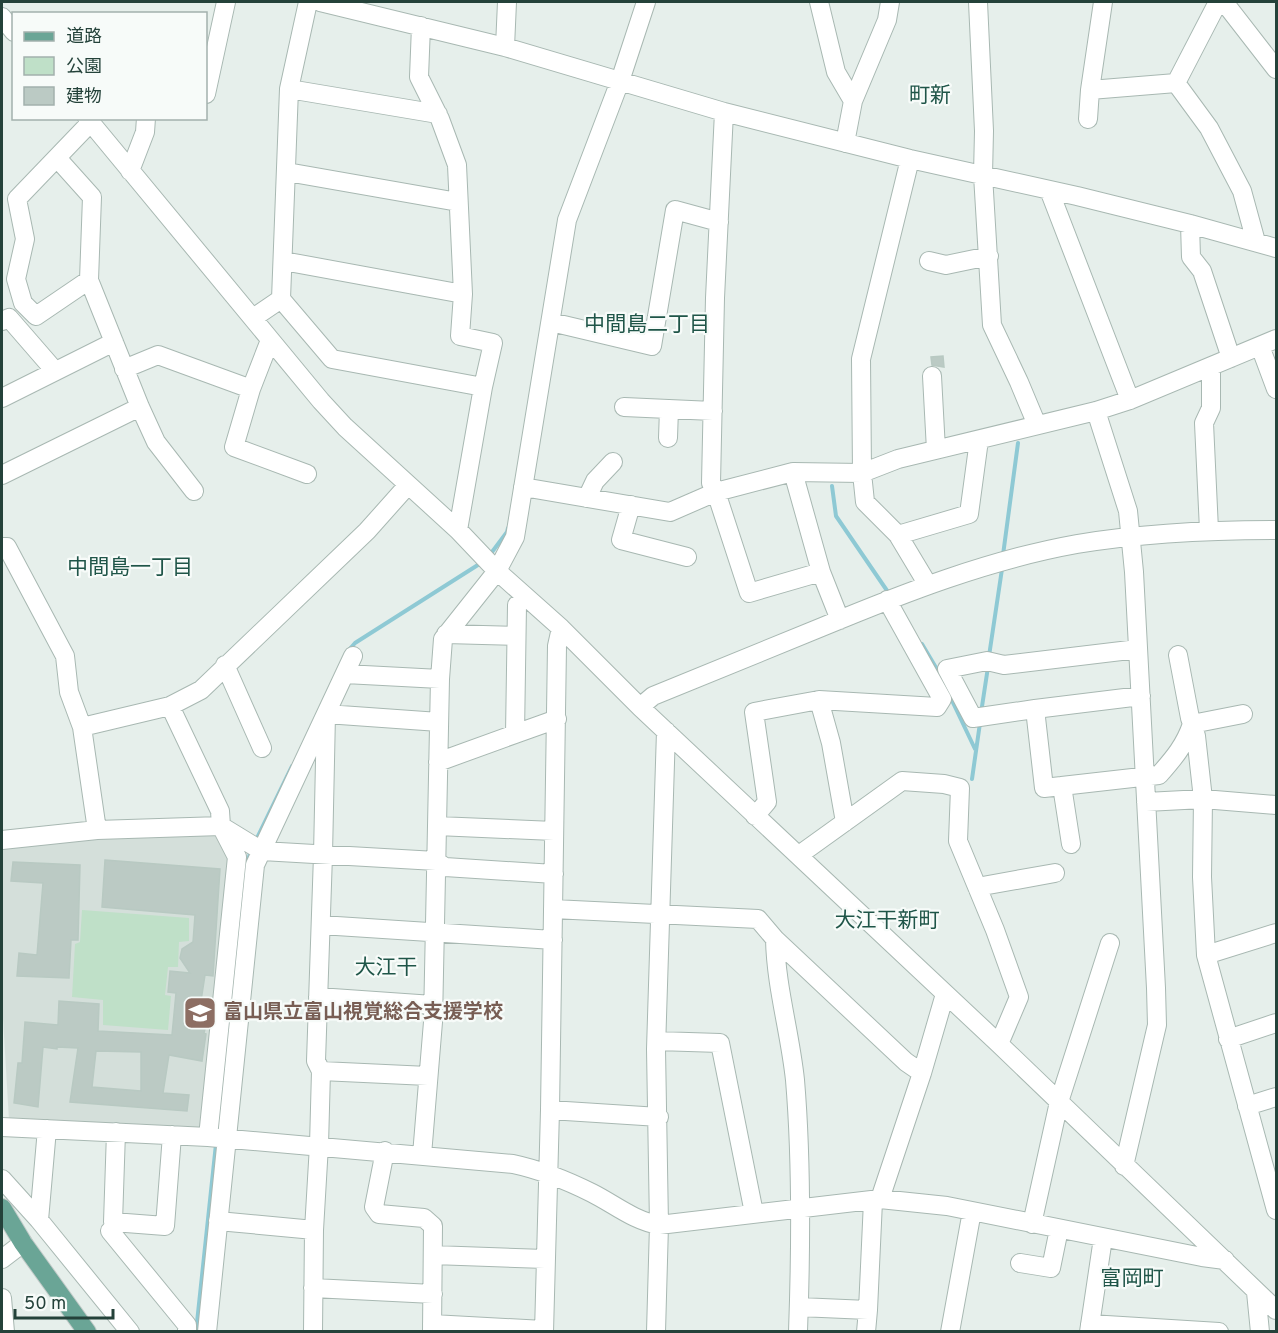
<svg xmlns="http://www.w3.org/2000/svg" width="1278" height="1333" font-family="Overpass,'Noto Sans JP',sans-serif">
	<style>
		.built { fill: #d4dfda }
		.green { fill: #bfe0c8 }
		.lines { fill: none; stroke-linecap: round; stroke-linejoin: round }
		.stream { stroke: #8ec9d4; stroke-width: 4 }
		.building { fill: #bbcac4; stroke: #b8c9c2; stroke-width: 1.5; fill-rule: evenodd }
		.minor-casing { stroke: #a8b8b2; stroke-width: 20 }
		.major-casing { stroke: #c2cac8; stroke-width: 20 }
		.minor { stroke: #fff; stroke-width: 18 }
		.major { stroke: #6aa596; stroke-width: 18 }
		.labels { text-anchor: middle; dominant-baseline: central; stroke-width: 4.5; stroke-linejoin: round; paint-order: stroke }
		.education-label { font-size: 20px; font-weight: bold; fill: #785e54; stroke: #f7fbf9; text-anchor: start }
		.neighbourhood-label { font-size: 21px; fill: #1f5548; stroke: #f7fbf9 }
	</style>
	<rect width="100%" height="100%" fill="#e6efeb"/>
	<path class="built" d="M212 831 232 861 205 1130 9 1120 2 1001V845Z"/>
	<path class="green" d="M82 910 189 918V941L179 942 178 967H168L165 995 171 996 168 1030 103 1025V1000L72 997 75 944 80 942Z"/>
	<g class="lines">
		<path class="stream" d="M832 486 836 516 890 595
			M1003 555 1018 443
			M489 556 507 532 508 528
			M922 644 938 671 975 749
			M348 651 355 643 481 563
			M989 656 1002 569
			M981 713 988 667
			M972 779 980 723
			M256 840 292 766
			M244 877 251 849
			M196 1332 216 1144"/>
	</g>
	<path class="building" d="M943 356 944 367 932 365 931 357Z
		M105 860 220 869 213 976 205 975 201 1001 211 1003 204 1033 206 1034 202 1061 169 1055 163 1093 189 1095 187 1111 70 1102 78 1048 57 1047V1049L43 1047 38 1107 14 1103 18 1063H22L25 1022 58 1025 59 1001 99 1004 98 1031 172 1035 176 993 168 992 170 971 190 973 180 958 182 949 193 942 195 915 102 907ZM96 1051 141 1052V1091L92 1087Z
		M13 862 80 865 78 940H71L69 978 17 976 19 953 37 955 43 883 11 881Z"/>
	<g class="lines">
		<g class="minor-casing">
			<path id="minor" d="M320 2 505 47 724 112 910 159 1077 196 1190 224 1276 248
				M819 2 836 72 853 101 845 143
				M978 2 984 131 983 175 992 325 1019 382 1037 425
				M1218 2 1176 83 1209 128 1242 191 1256 242
				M1224 2 1276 69
				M2 17 14 32
				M421 26 419 77 440 119 457 165 463 294 460 336 493 343 483 387 458 530
				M505 47 507 2
				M289 89 438 114
				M1090 90 1103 2
				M206 94 226 2
				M853 101 887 20 890 2
				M724 112 715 298 711 483 716 492 749 593 821 572 793 472
				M87 118 321 401 345 427 458 530 497 571 561 628 640 707 999 1044 1276 1310
				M1088 119 1090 90 1176 83
				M57 158 92 197 89 280 140 407 156 442 194 491
				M910 159 861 359 862 473 898 459 1096 411 1130 400 1276 339
				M130 171 145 132 146 118
				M287 172 458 202
				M1049 190 1130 400
				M1190 224 1191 257 1202 271 1231 358
				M283 261 463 294
				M929 261 946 265 989 256
				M89 280 36 316 23 303 16 279 25 239 17 199 90 123
				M281 299 332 359 483 387
				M253 318 281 299 289 89 308 2
				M2 321 9 318 55 371
				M551 322 652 346 675 210 719 222
				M270 340 251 389 234 447 307 474
				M1260 346 1276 389
				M124 369 158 355 251 389
				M932 376 936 450
				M2 398 114 342
				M624 407 713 411
				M1096 411 1128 511 1134 572 1156 988 1157 1025 1124 1166
				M668 438 669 409
				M2 475 140 407
				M523 487 670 512 716 492 793 472 862 473 865 502 898 535 969 514 979 440
				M587 498 595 481 613 462
				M631 505 621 540 687 557
				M1209 530 1204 423 1211 408V367
				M898 535 928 585
				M2 547H7L65 656 69 692 82 727 97 830 2 840
				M821 572 840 620
				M517 605 515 734 557 719
				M446 634 516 636
				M1178 655 1190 718 1196 736 1203 799 1202 877 1206 955 1276 1210
				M225 665 262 748
				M345 674 440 679
				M1141 696 1035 709 1044 788 1159 775C1174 758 1185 745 1192 724L1243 714
				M819 700 937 707 942 699 887 600
				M170 706 220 811 221 826 237 857 208 1137
				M640 707 653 696C709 673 765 650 822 627 904 593 988 560 1077 544 1143 533 1210 530 1276 530
				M1035 709 973 718 947 669 987 661 1004 665 1138 649
				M82 727 170 706 201 690 367 531 408 485
				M438 762 515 734
				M1062 786 1071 844
				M1146 802 1203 799 1276 805
				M755 816 767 802 754 712 819 700 831 743 845 822
				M437 826 554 831
				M97 830 221 826 262 851 436 861 445 867 554 874
				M799 855 902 781 944 784 960 788 958 841 995 930 1019 997 999 1044
				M977 887 1055 873
				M553 909 758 919 775 939 906 1062 922 1073
				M321 925 553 940
				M775 939C776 987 790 1032 795 1080 802 1163 801 1248 798 1332
				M1206 955 1276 933
				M318 997 433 1005
				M1228 1039 1276 1023
				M657 1041 720 1043 754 1213
				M321 1071 428 1076
				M1247 1106 1276 1097
				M550 1110 659 1117
				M2 1127 208 1137 513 1164C541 1170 566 1180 592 1193 614 1204 634 1221 659 1225L880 1199 947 1206 1202 1257 1225 1260
				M47 1129 39 1220 130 1332
				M116 1132 113 1222 165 1226 172 1135
				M385 1151 374 1207 379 1214 424 1218 433 1226 432 1332
				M422 1155 433 1022 440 679 443 639 497 571 515 537 567 220 620 81 646 2
				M2 1179 39 1220
				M880 1199 922 1073 945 994
				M218 1221 314 1230 319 1145 321 1071 316 1061 323 855 326 714 439 722
				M1032 1224 1059 1102 1110 943
				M110 1231 187 1325V1332
				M433 1255 545 1259
				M2 1259 23 1243
				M1020 1263 1051 1268 1059 1229
				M313 1288 433 1294
				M1256 1292 1260 1332
				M2 1298 5 1332
				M799 1307 868 1310 873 1201
				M432 1324 544 1330
				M1090 1324 1219 1332
				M207 1332 255 865 353 656
				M313 1332 314 1230
				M544 1332 550 1110 557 646 561 628
				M656 1332 659 1225 656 1049 666 731
				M866 1332 868 1310
				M950 1332 972 1211
				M1089 1332 1103 1238"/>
		</g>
		<g class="major-casing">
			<path id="major" d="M2 1208 23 1243 87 1332"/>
		</g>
		<use href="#minor" class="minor"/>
		<use href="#major" class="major"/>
	</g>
	<defs>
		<g id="school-square" transform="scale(1.725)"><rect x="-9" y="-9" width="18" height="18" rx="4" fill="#8d6e63" stroke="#f7fbf9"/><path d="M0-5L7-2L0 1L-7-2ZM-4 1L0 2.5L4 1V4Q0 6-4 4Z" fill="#fff"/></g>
	</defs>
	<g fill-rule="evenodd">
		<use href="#school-square" x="200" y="1013"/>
	</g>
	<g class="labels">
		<g class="education-label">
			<text x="223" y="1013">富山県立富山視覚総合支援学校</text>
		</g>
		<g class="neighbourhood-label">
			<text x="930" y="96">町新</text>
			<text x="647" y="325">中間島二丁目</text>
			<text x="130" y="568">中間島一丁目</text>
			<text x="887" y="921">大江干新町</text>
			<text x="386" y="968">大江干</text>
			<text x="1132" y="1279">富岡町</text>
		</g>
	</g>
	<rect width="1278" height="1333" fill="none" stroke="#24423a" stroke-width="6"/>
	<rect x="12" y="12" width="195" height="108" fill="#f7fbf9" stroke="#a3b1ad" stroke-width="1.5"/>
	<rect x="24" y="32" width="30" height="9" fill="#6aa596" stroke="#a3b1ad" stroke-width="1.5"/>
	<text x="66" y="42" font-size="18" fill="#24423a">道路</text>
	<rect x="24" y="57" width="30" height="18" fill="#bfe0c8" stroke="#a3b1ad" stroke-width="1.5"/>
	<text x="66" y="72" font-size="18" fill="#24423a">公園</text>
	<rect x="24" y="87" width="30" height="18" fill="#bbcac4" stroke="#a3b1ad" stroke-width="1.5"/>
	<text x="66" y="102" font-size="18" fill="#24423a">建物</text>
	<path d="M15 1309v9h98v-9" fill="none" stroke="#24423a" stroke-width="3"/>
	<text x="24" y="1309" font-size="18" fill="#24423a" stroke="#f7fbf9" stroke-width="4.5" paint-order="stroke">50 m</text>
</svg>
